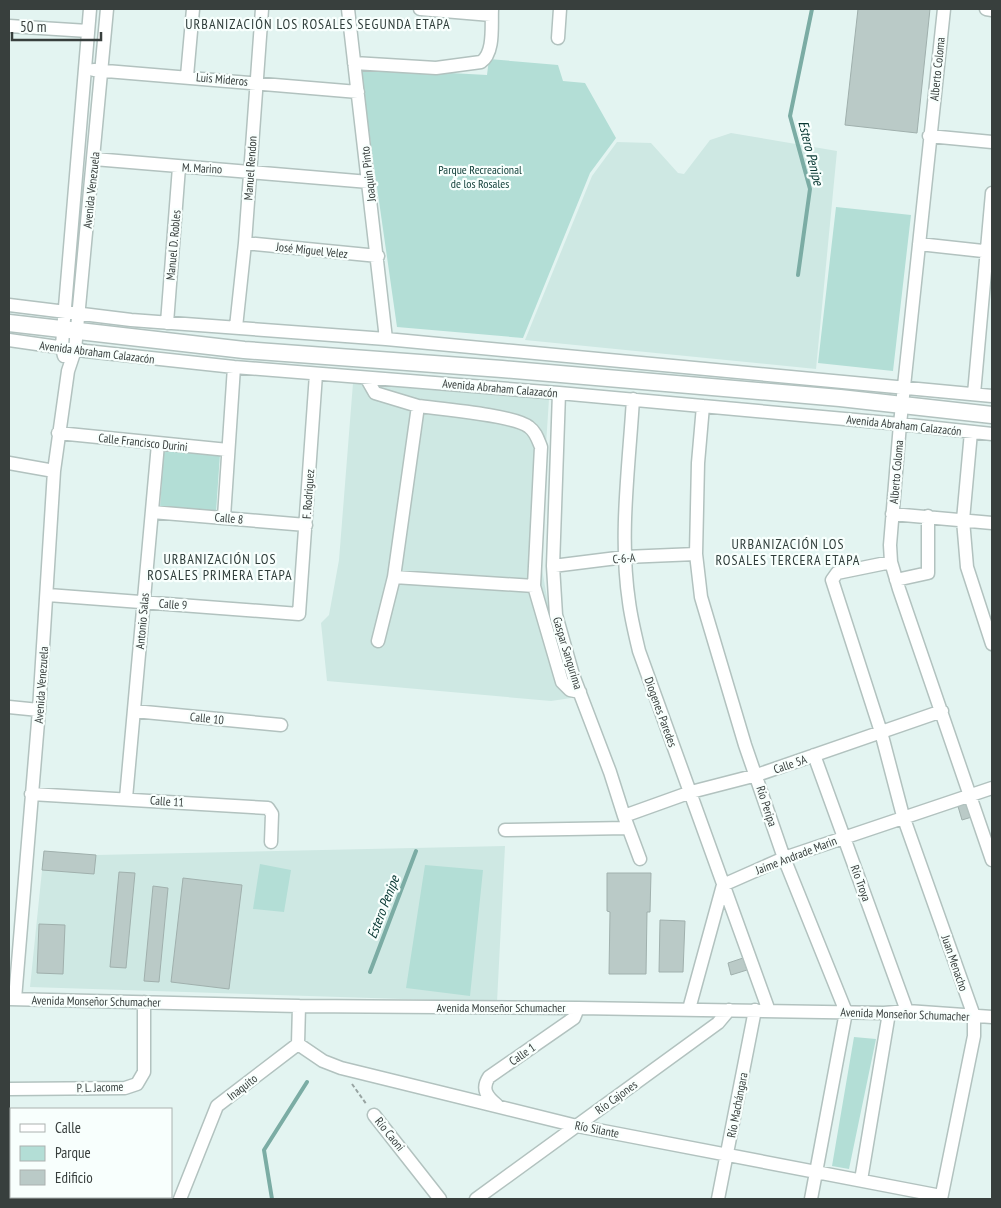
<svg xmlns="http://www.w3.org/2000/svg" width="1001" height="1208" font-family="'PT Sans Narrow',sans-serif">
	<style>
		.built { fill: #cee8e3 }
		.green { fill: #b3ded6 }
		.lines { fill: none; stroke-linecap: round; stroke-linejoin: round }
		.stream { stroke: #7baca4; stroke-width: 4 }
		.building { fill: #bacac7; stroke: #a0b0ad }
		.minor-casing { stroke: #b2c2bf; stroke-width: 15 }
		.major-casing { stroke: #b2c2bf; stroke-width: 19 }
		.path { stroke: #98a4a2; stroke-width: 2; stroke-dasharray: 4 2.5; stroke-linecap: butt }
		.minor { stroke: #fff; stroke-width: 12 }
		.major { stroke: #fff; stroke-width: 16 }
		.labels { text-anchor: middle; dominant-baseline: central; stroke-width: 4.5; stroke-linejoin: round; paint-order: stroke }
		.street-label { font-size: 12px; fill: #383f3d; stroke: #f8fffd }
		.park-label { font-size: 12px; fill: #15423c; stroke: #f8fffd }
		.neighbourhood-label { font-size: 14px; letter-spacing: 1px; fill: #2e3c39; stroke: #f8fffd }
		.water-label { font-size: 14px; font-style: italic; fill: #073732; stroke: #f8fffd }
	</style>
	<rect width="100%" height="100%" fill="#e3f4f1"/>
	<path class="built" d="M731 133 837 151 816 369 525 340 592 176 617 142 651 143 678 173 684 174 710 140Z
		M353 383 549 399 539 552 556 649 571 698 551 701 327 681 321 623 329 615 339 560Z
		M505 846 497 1002 30 987 44 851 96 855Z"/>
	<path class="green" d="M489 59 558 65 563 81 585 83 616 138 590 173 523 338 397 327 360 68 487 75Z
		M836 207 911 215 893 371 818 363Z
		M164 450 220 454 216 512 160 507Z
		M260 864 291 870 284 912 253 909Z
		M425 865 483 870 470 996 406 988Z
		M854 1037 876 1039 849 1169 832 1166Z"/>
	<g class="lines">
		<path class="stream" d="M798 275 810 189 790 116 812 9
			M370 972 416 851
			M272 1199 264 1150 307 1082"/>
	</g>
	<path class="building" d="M858 9H930L917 133 845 125Z
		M970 799 975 816 962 820 957 803Z
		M44 851 96 855 94 874 42 870Z
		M119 872 135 873 126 968 110 967Z
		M607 873H651L650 912H647L646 974H609L610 912 607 911Z
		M183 878 242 885 229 989 171 982Z
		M153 886 168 888 159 982 144 981Z
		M660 920 685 921 683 972H659Z
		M39 924 65 925 63 974 37 973Z
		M743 958 747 970 731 975 728 963Z"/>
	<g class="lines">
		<g class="minor-casing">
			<path id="minor" d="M348 9 386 339
				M420 9 491 15
				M944 9 900 424 890 545 891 562 899 589 992 860
				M986 9 992 10
				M9 26 88 31
				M558 38 560 9
				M354 63 436 68 481 62C495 53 491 24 492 9
				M94 70 358 92
				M187 76 193 9
				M929 136 992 142
				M94 159 369 182
				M245 243 378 256
				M919 244 992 252
				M9 305 131 320 386 339 992 396
				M167 323 179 167
				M236 327 245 243 262 9
				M9 340 86 351 234 367 559 393 900 424 992 434
				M64 356 62 348 63 331 90 9
				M367 379 375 393 418 406 394 577 378 641
				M559 393 553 566 556 615 573 675 610 772 624 816
				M974 394 992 193
				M633 399C629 466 619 536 629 602 631 618 635 634 639 651L769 1011
				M703 406 698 463 696 554 701 597 745 745 784 858 846 1012 811 1199
				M971 432 963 520 967 567 992 644
				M58 433 228 450
				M9 463 54 471
				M152 512 306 525
				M892 514 992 523
				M224 517 234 367
				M891 562 837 573 832 580 881 732 903 816 974 1016V1036L941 1199
				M553 566 625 557 696 554
				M394 577 534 586 541 447C538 440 536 432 529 427 515 415 440 409 418 406
				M896 580 928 573V516
				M534 586 562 682 570 690 580 692
				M48 595 299 614 316 374
				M9 707 39 710
				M134 711 281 725
				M814 755 907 1011
				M31 794 268 808 272 814 271 842
				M126 798 158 444
				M505 830 628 828
				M640 859 624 816 691 792 757 775 942 711
				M9 999 299 1006 578 1008 884 1013 907 1011 992 1017
				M15 999 39 710 54 471 68 371 75 350 107 9
				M299 1006 298 1044 323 1061 341 1068 577 1126 941 1196
				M689 1009 723 885 784 858 992 788
				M9 1089 125 1088 137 1084 144 1072V1002
				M497 1105C487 1097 481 1089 489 1077L574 1018 578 1008
				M374 1115 440 1199
				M861 1180 889 1013
				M180 1199 217 1106 298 1044
				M476 1199 718 1023 729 1010
				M718 1199 755 1010"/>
		</g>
		<g class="major-casing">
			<path id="major" d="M9 323 244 350 502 369 840 398 992 415"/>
		</g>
		<path class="path" d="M352 1084 367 1105"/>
		<use href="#minor" class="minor"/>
		<use href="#major" class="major"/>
	</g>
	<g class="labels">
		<g class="street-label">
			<text transform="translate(937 69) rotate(-84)">Alberto Coloma</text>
			<text transform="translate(222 79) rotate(5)">Luis Mideros</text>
			<text transform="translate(202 168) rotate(3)">M. Marino</text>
			<text transform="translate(250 168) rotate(-86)">Manuel Rendon</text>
			<text transform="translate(368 174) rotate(-97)">Joaquin Pinto</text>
			<text transform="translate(91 190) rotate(-84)">Avenida Venezuela</text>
			<text transform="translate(173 245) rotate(-85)">Manuel D. Robles</text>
			<text transform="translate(312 250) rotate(6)">José Miguel Velez</text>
			<text transform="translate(97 352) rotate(7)">Avenida Abraham Calazacón</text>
			<text transform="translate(500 388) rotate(5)">Avenida Abraham Calazacón</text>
			<text transform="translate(904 425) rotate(6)">Avenida Abraham Calazacón</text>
			<text transform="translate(143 442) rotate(6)">Calle Francisco Durini</text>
			<text transform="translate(896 472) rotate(-85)">Alberto Coloma</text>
			<text transform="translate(308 494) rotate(-86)">F. Rodriguez</text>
			<text transform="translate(229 518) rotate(5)">Calle 8</text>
			<text transform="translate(624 558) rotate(-5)">C-6-A</text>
			<text transform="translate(173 604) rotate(4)">Calle 9</text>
			<text transform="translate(142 621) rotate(-85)">Antonio Salas</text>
			<text transform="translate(568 653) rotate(73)">Gaspar Sangurima</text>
			<text transform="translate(41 685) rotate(-86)">Avenida Venezuela</text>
			<text transform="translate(661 712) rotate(70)">Diogenes Paredes</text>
			<text transform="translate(207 718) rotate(6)">Calle 10</text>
			<text transform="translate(790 764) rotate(-19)">Calle 5A</text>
			<text transform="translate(167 801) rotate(4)">Calle 11</text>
			<text transform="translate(767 806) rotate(72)">Río Peripa</text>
			<text transform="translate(796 855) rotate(-21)">Jaime Andrade Marin</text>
			<text transform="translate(861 883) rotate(70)">Río Troya</text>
			<text transform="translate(955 963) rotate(71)">Juan Menacho</text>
			<text transform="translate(96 1001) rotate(1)">Avenida Monseñor Schumacher</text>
			<text x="501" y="1007">Avenida Monseñor Schumacher</text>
			<text transform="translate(905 1014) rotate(2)">Avenida Monseñor Schumacher</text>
			<text transform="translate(522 1054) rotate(-35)">Calle 1</text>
			<text transform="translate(100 1087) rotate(-2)">P. L. Jacome</text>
			<text transform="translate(242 1087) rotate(-38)">Inaquito</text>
			<text transform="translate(616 1097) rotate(-36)">Río Cajones</text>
			<text transform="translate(737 1105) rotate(-79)">Río Machángara</text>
			<text transform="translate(597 1129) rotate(11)">Río Silante</text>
			<text transform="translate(390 1134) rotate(51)">Río Caoni</text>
		</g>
		<g class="park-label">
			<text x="480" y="169">Parque Recreacional<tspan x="480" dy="14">de los Rosales</tspan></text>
		</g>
		<g class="neighbourhood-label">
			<text x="318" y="24">URBANIZACIÓN LOS ROSALES SEGUNDA ETAPA</text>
			<text x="788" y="544">URBANIZACIÓN LOS<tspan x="788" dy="16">ROSALES TERCERA ETAPA</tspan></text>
			<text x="220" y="559">URBANIZACIÓN LOS<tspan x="220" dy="16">ROSALES PRIMERA ETAPA</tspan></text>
		</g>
		<g class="water-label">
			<text transform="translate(811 153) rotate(76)">Estero Penipe</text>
			<text transform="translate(383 907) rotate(-69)">Estero Penipe</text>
		</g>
	</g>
	<rect width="1001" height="1208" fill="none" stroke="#383f3d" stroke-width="20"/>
	<rect x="10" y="1108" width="162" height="90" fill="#f8fffd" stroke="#abb2b0"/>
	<rect x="20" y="1124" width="25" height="8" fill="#ffffff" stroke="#abb2b0"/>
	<text x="55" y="1133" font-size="15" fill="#383f3d">Calle</text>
	<rect x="20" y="1146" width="25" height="15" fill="#b3ded6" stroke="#abb2b0"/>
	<text x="55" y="1158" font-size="15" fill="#383f3d">Parque</text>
	<rect x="20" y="1170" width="25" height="15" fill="#bacac7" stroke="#abb2b0"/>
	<text x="55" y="1183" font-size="15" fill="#383f3d">Edificio</text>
	<path d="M12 32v8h89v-8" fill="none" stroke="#383f3d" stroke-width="2.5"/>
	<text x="20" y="32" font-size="15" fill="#383f3d" stroke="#f8fffd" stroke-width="4" paint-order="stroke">50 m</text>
</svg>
